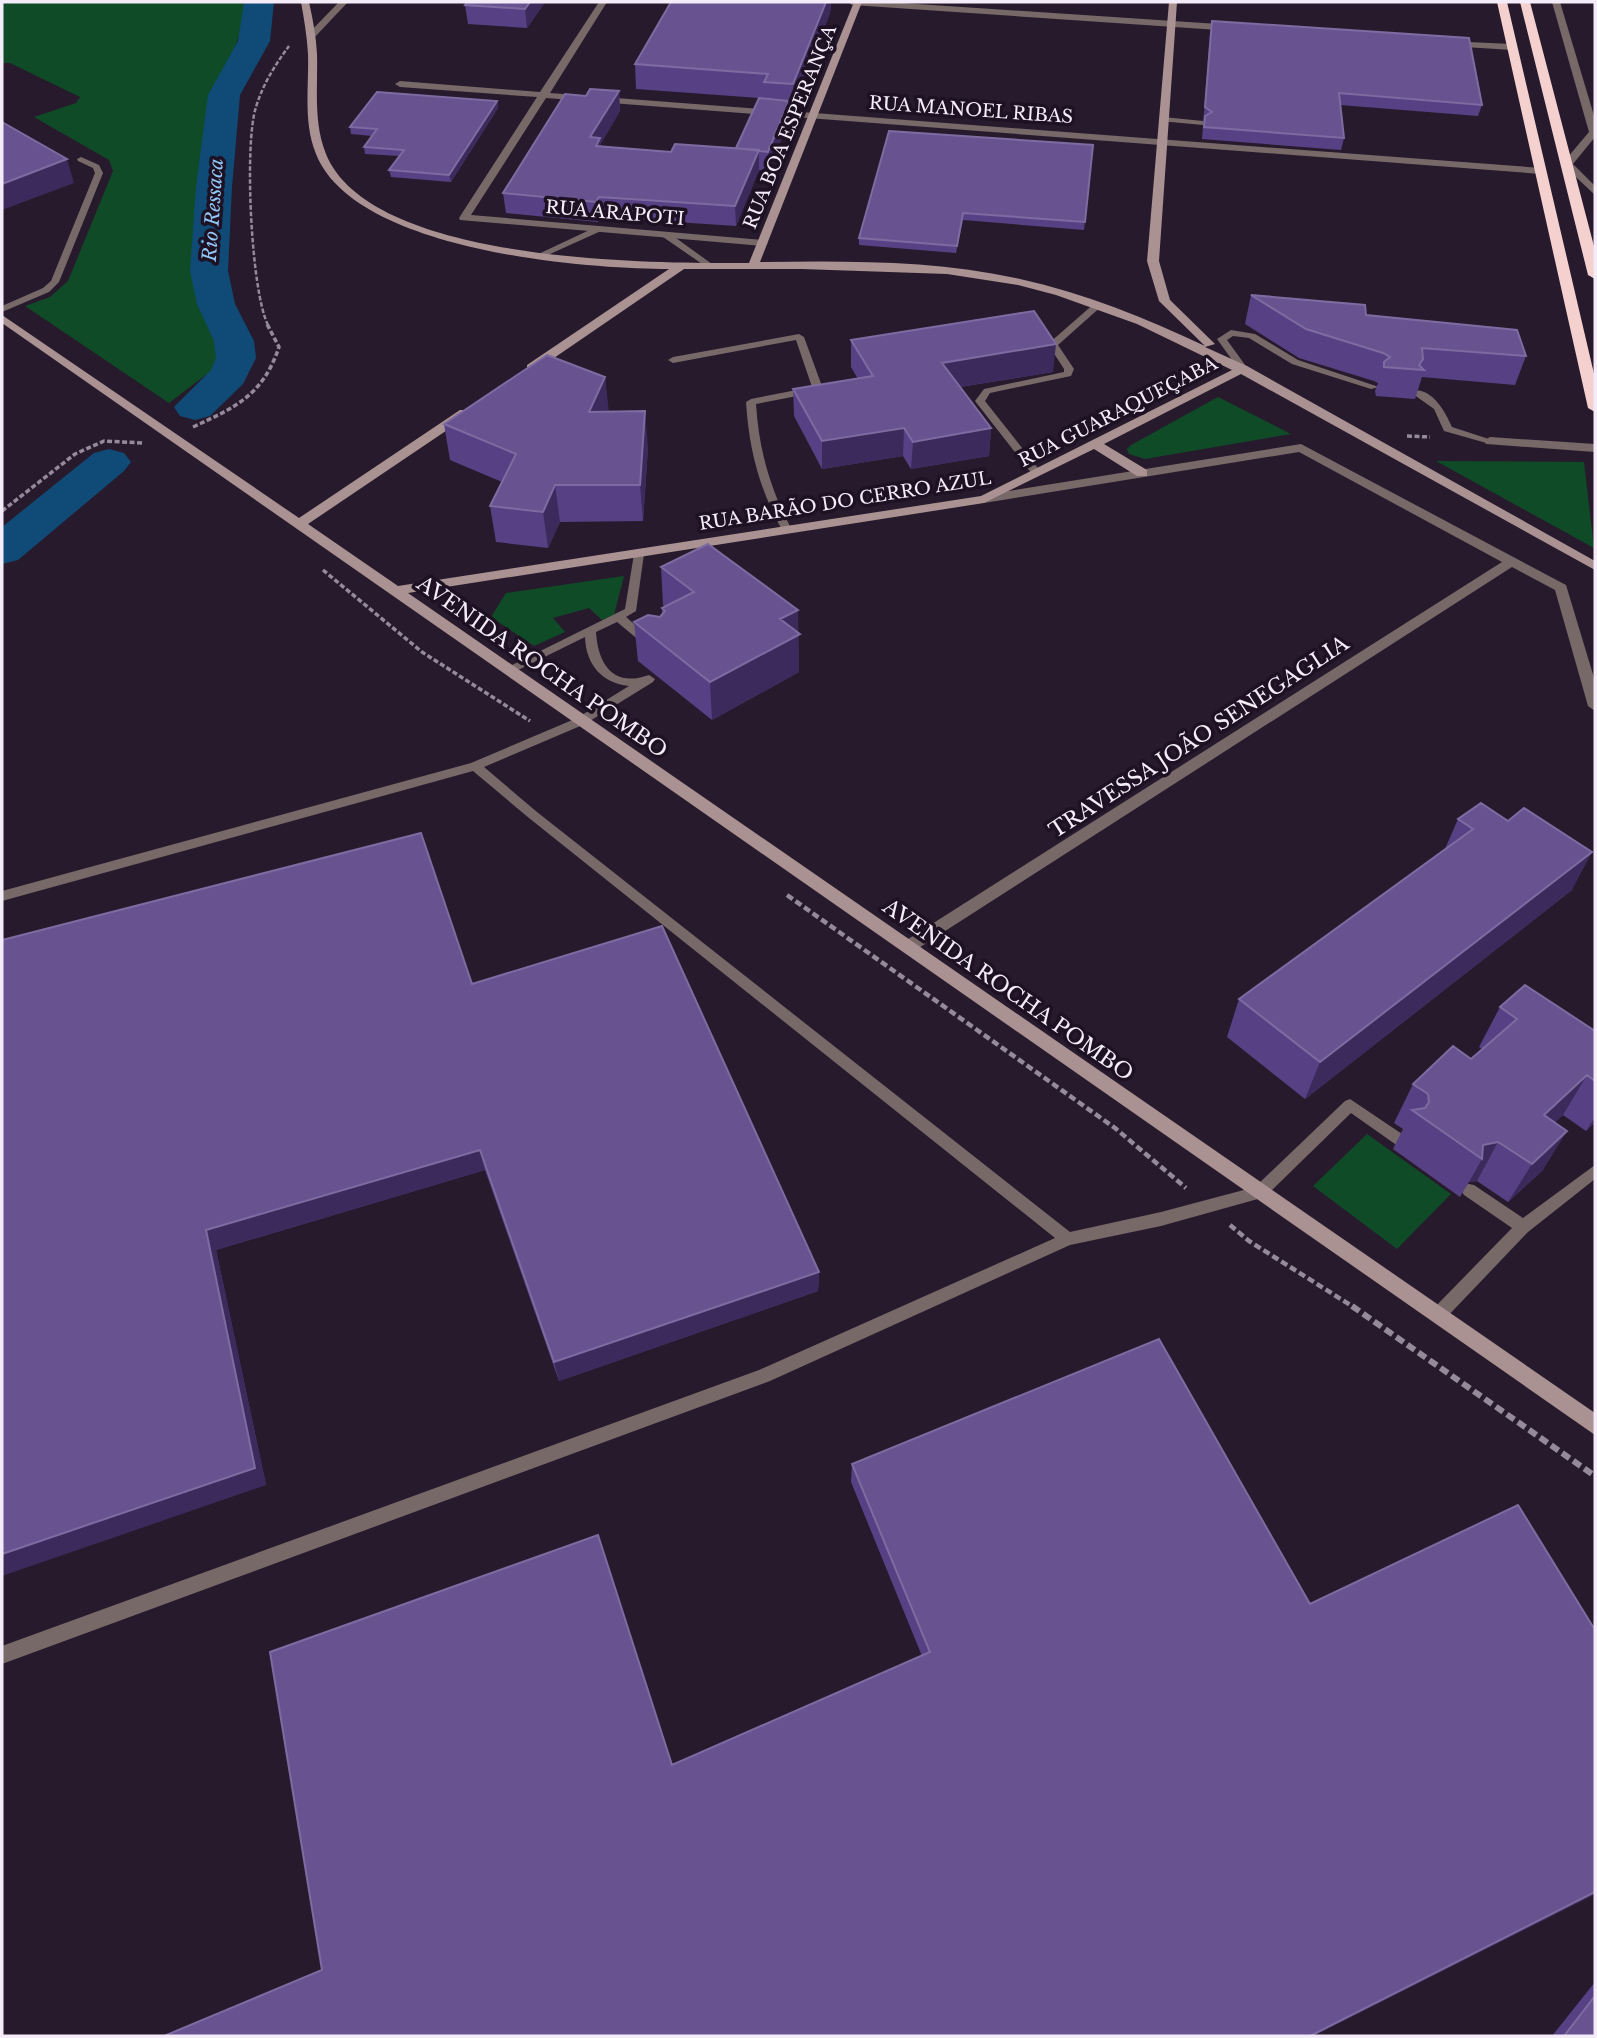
<svg xmlns="http://www.w3.org/2000/svg" width="1597" height="2038" font-family="'Libre Baskerville',serif">
	<style>
		.green { fill: #0e4b26 }
		.lines { fill: none; stroke-linecap: round; stroke-linejoin: round }
		.river { fill: #0f4b76; fill-rule: evenodd }
		.path-far3 { stroke: #958a9a; stroke-width: 2.5; stroke-dasharray: 4.5 2; stroke-linecap: butt }
		.path-far2 { stroke: #958a9a; stroke-width: 3.5; stroke-dasharray: 5 2.5; stroke-linecap: butt }
		.path-far1 { stroke: #958a9a; stroke-width: 4.5; stroke-dasharray: 7 3.5; stroke-linecap: butt }
		.path { stroke: #958a9a; stroke-width: 6; stroke-dasharray: 9 4.5; stroke-linecap: butt }
		.lane { fill: #776968; fill-rule: evenodd }
		.street { fill: #776968; fill-rule: evenodd }
		.secondary { fill: #a99291; fill-rule: evenodd }
		.highway { fill: #f4d0ce; fill-rule: evenodd }
		.wall { fill: #574184 }
		.shaded-wall { fill: #3d2a5c }
		.building { fill: #685390; stroke: #7e6ba1; stroke-width: 2 }
		.labels { text-anchor: middle; dominant-baseline: central; stroke-width: 7; stroke-linejoin: round; paint-order: stroke }
		.far-street-label { font-size: 18px; fill: #f5ecf9; stroke: #1e1123 }
		.far-water-label { font-size: 19px; font-style: italic; fill: #92c8f7; stroke: #1e1123 }
		.street-label { font-size: 21px; fill: #f5ecf9; stroke: #1e1123 }
	</style>
	<rect width="100%" height="100%" fill="#281a2d"/>
	<path class="green" d="M2 2H250L228 69 209 111 199 271 203 297 226 351 215 368 169 403 25 306 50 297 68 281 113 171 109 160 34 117 76 103 80 97 10 63H2Z
		M1218 397 1291 434 1145 459 1129 454 1127 449 1131 445Z
		M1436 461 1584 462 1594 548Z
		M624 576 614 615 602 620 589 608 553 618 565 632 534 646 491 617 506 593Z
		M1367 1134 1451 1194 1397 1249 1313 1186Z"/>
	<g class="lines">
		<path class="river" d="M244 2H274L270 41 240 95 232 187 228 271 235 304 254 341 256 358 243 384 210 416 195 420 180 416 174 407 211 370 216 358 214 341 197 304 190 271 196 187 208 95 238 41Z
			M109 449 124 453 131 462 124 471 18 560 2 564V527L94 453Z"/>
		<path class="path-far3" d="M268 325C251 292 244 143 256 107 263 84 275 65 289 46"/>
		<path class="path-far2" d="M193 427C236 407 263 395 279 347L267 324
			M1407 436 1430 437
			M2 511 75 454 104 441 143 443
			M323 570 422 652 530 721"/>
		<path class="path-far1" d="M787 895 1115 1128 1186 1188
			M1230 1225 1249 1241 1355 1308"/>
		<path class="path" d="M1352 1306 1595 1476"/>
		<path class="lane" d="M1163 117 1203 121 1207 123 1203 125 1160 121V117Z
			M81 157 99 165 103 173 59 282 49 292 2 312V306L43 288 51 281 95 173 93 168 78 161 77 159Z
			M598 226 602 229 601 231 539 259 532 257Z
			M663 233H669L712 264 705 266 663 237Z
			M1096 302 1104 304 1058 345 1074 369 1071 376 990 393 985 401 1041 472 1040 474H1032L975 401 984 389 1064 372V369L1048 344Z
			M1231 330 1255 334 1298 360 1379 387 1371 389 1292 364 1249 338 1233 336 1227 340 1248 369 1240 371 1217 339Z
			M799 334 804 337 823 389 818 392 756 404C759 450 770 489 792 530L787 533 782 530C759 488 749 449 746 402L751 399 812 387 796 340 673 363 668 360 673 357Z
			M1413 390C1433 389 1445 411 1452 427L1495 441 1490 444 1444 431 1434 409 1413 394Z
			M639 551 644 554 636 611 626 617 656 643 654 646H646L617 622 596 632C598 664 613 688 649 675L655 679 653 682 585 724 484 767 537 812 1070 1232 1161 1212 1255 1187 1345 1101 1350 1099 1405 1136 1407 1140 1405 1144 1400 1146 1395 1144 1351 1113 1265 1197 1161 1226 1070 1245 770 1381 2 1664V1646L759 1370 1055 1238 529 818 473 771 2 901V891L471 763 577 718 629 686C602 683 586 665 585 637L512 673 508 674 502 670 625 609 634 554Z
			M1595 1165V1179L1528 1232 1444 1320 1438 1322 1432 1320 1430 1315 1432 1310 1512 1228 1464 1195 1461 1190 1464 1185 1469 1184 1474 1185 1523 1218Z"/>
		<path class="street" d="M339 2H348L313 39H307V35Z
			M599 2H607L550 93 1541 168 1546 171 1541 174 546 98 471 215 763 240 768 243 763 246 460 220 459 218 537 97 400 87 395 84 400 81 540 92Z
			M848 2H887L1233 25 1238 28 1233 31 852 5Z
			M1552 2H1560L1595 119V137L1573 164 1595 186V195L1562 164 1589 132Z
			M1446 41 1512 44 1517 47 1512 50 1449 46 1444 43Z
			M1490 437 1595 444V452L1486 444 1484 441Z
			M1301 444 1566 585 1595 681V711L1588 706 1555 590 1512 567 914 951H902L900 947 902 943 1502 562 1299 452 984 503 977 499 984 495Z"/>
		<path class="secondary" d="M301 2H309C313 20 316 36 317 54 318 88 313 122 326 154 369 260 635 263 729 263H749L854 2H862L760 262C847 261 935 260 1020 279 1084 293 1146 318 1205 346L1159 301 1147 261 1169 2H1177L1159 261 1170 300 1215 344 1205 347 1247 366 1595 561V570L1241 374 1104 444 1147 470V476H1137L1094 449 984 503 408 593 1595 1413V1435L2 323V315L299 518 460 410H468V416L308 524 398 586 981 496 1232 370 1137 324 1056 295 1018 285 947 274 802 269H684L535 371H527V365L669 269C580 269 354 250 316 154 303 122 309 88 308 54 307 36 304 19 301 2Z"/>
		<path class="highway" d="M1497 2H1507L1595 378V412L1588 408Z
			M1520 2H1530L1595 250V279L1588 275Z"/>
	</g>
	<path class="wall" d="M467 2H545L527 28 468 24 465 5Z
		M671 2H831L830 13 793 109 789 108V119L769 171 759 170 736 226 601 217 598 222 506 213 503 193 586 96 619 91 620 111 601 143V146L671 152 736 148 759 98 636 89 635 64Z
		M1212 21 1482 105 1478 116 1340 105 1344 138 1341 150 1202 139 1210 32Z
		M497 101 498 108 451 182 391 177 389 170 399 156 365 154 364 147 372 136 351 134 350 127Z
		M1093 145 1084 230 963 220 956 253 859 245V238Z
		M1251 295 1366 315 1526 356 1515 385 1422 377 1415 399 1376 396 1375 391 1378 383 1374 381 1299 358 1245 324Z
		M851 340 1053 372 960 387 991 428 989 456 911 469 903 456 822 469 794 416 793 389 858 379 851 367Z
		M605 377 608 411 648 447 643 521 560 522 548 548 496 542 490 506 502 482 450 460 444 424Z
		M661 567 798 633 799 672 712 720 638 661 634 622 660 617 662 614V608L665 607 663 605Z
		M1458 819 1572 890 1305 1099 1227 1037 1239 999 1445 849Z
		M2 940 472 984 819 1272 818 1291 559 1381 485 1170 216 1250 266 1485Z
		M1500 1007 1595 1031V1122L1586 1131 1563 1115 1555 1122 1543 1170 1508 1202 1477 1181 1469 1182 1460 1197 1393 1149 1403 1129 1394 1123 1413 1084 1471 1059 1482 1049 1479 1047Z
		M852 1464 1310 1604 1595 1630V1894L1313 2036 322 1970 672 1765 922 1656 851 1482Z
		M1595 1982V2036H1552Z"/>
	<path class="shaded-wall" d="M530 2H545L527 28 525 9Z
		M826 2H831L830 13 793 109V84Z
		M619 91 620 111 601 143 602 158 590 137Z
		M497 101 498 108 451 182 449 175Z
		M789 101V119L769 171 768 152Z
		M759 150V170L736 226 735 206Z
		M67 159 74 183 2 210V184Z
		M599 197 601 217 598 222 596 202Z
		M1056 344 1053 372 940 390 942 363Z
		M605 377 609 413 589 412Z
		M645 411 648 447 643 521 640 485Z
		M904 428 903 456 822 469V441Z
		M991 428 989 456 911 469 913 442Z
		M555 485 560 522 548 548 543 512Z
		M798 610 799 672 712 720 710 682 780 619Z
		M1592 852 1572 890 1305 1099 1320 1062Z
		M1587 1075 1563 1115 1521 1154 1544 1115Z
		M1595 1117V1122L1586 1131Z
		M1567 1131 1543 1170 1508 1202 1532 1164Z
		M1498 1142 1477 1181 1469 1182 1482 1159 1483 1145Z
		M480 1150 485 1170 216 1250 266 1485 2 1576V1554L206 1230Z
		M819 1272 818 1291 559 1381 554 1362Z
		M1595 1892V1894L1313 2036H1310Z"/>
	<path class="building" d="M467 2H530L525 9 465 5Z
		M671 2H826L793 84 764 82 768 74 635 64Z
		M1212 21 1469 38 1482 105 1339 93 1344 138 1204 127 1205 116 1212 112 1205 107Z
		M590 89 619 91 590 137 600 138 596 146 671 152 675 144 759 150 735 206 599 197 596 202 503 193 565 94 586 96Z
		M377 92 497 101 449 175 389 170 404 150 364 147 377 129 350 127Z
		M759 98 789 101 768 152 736 148Z
		M2 122 67 159 2 184Z
		M889 131 1093 145 1085 222 963 213 957 246 859 238Z
		M1251 295 1365 305 1366 315 1517 330 1526 356 1422 348 1423 359 1419 365 1424 370 1384 367V362L1390 357 1383 353 1306 329Z
		M1034 311 1056 344 942 363 991 428 913 442 904 428 822 441 793 389 873 376 851 340Z
		M547 355 605 377 589 412 645 411 640 485H555L543 512 490 506 516 454 444 424Z
		M708 544 798 610 780 619 800 634 710 682 634 622 648 615 660 617 665 611 662 608 694 592 661 567Z
		M1481 803 1508 821 1524 808 1592 852 1320 1062 1239 999 1473 829 1458 819Z
		M421 833 472 984 662 926 819 1272 554 1362 480 1150 206 1230 255 1468 2 1554V940Z
		M1525 985 1595 1031V1081L1587 1075 1544 1115 1567 1131 1532 1164 1498 1142 1483 1145 1482 1159 1412 1110 1425 1108 1429 1102 1428 1094 1413 1084 1453 1046 1471 1059 1517 1019 1500 1007Z
		M1159 1339 1310 1604 1518 1505 1595 1630V1892L1310 2036H164L322 1970 270 1652 598 1535 672 1765 930 1652 852 1464Z
		M1595 1996V2036H1564Z"/>
	<g class="labels">
		<g class="far-street-label">
			<text transform="translate(971 110) rotate(4)">RUA MANOEL RIBAS</text>
			<text transform="translate(790 127) rotate(-68)">RUA BOA ESPERANÇA</text>
			<text transform="translate(615 213) rotate(5)">RUA ARAPOTI</text>
			<text transform="translate(1118 412) rotate(-27)">RUA GUARAQUEÇABA</text>
			<text transform="translate(845 501) rotate(-9)">RUA BARÃO DO CERRO AZUL</text>
		</g>
		<g class="far-water-label">
			<text transform="translate(213 210) rotate(-86)">Rio Ressaca</text>
		</g>
		<g class="street-label">
			<text transform="translate(542 667) rotate(35)">AVENIDA ROCHA POMBO</text>
			<text transform="translate(1199 737) rotate(-33)">TRAVESSA JOÃO SENEGAGLIA</text>
			<text transform="translate(1008 990) rotate(35)">AVENIDA ROCHA POMBO</text>
		</g>
	</g>
	<rect width="1597" height="2038" fill="none" stroke="#f5ecf9" stroke-width="7"/>
</svg>
